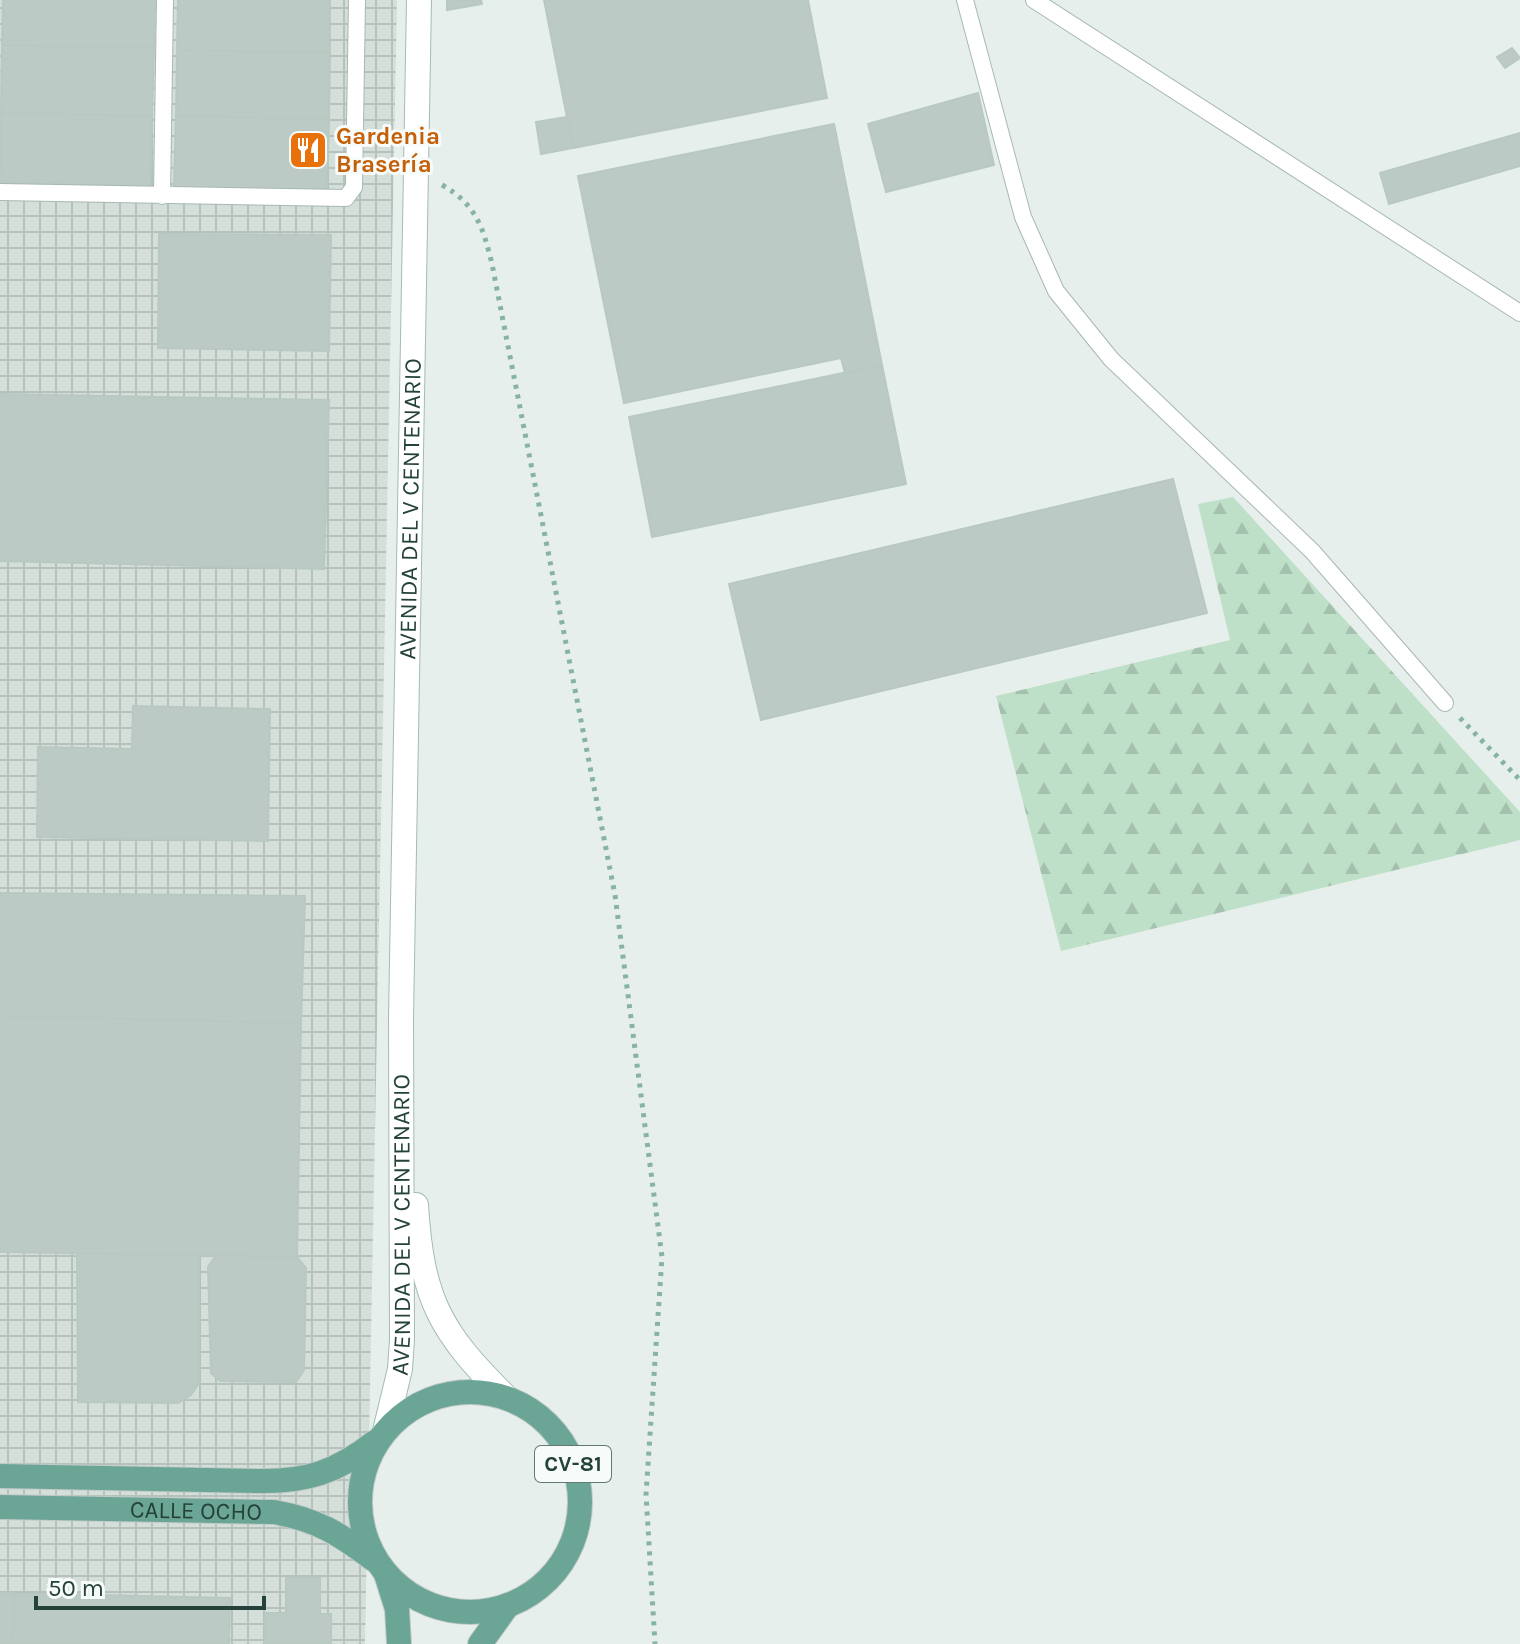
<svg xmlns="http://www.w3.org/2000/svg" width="1520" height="1644" font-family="Karla,sans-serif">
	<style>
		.industrial { fill: url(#industrial-grid) }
		.forest { fill: url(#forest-firs) }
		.building { fill: #bbcac4; stroke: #b8c9c2; stroke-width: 2 }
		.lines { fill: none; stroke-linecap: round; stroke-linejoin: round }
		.service-casing { stroke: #a8b8b2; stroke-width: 18 }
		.secondary-casing { stroke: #a4bbb3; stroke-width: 26 }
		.primary-casing { stroke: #c2cac8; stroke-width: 26 }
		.path { stroke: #86b3a5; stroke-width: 5; stroke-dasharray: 4 6; stroke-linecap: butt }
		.service { stroke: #fff; stroke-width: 16 }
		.secondary { stroke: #fff; stroke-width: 24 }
		.primary { stroke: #6aa596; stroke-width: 24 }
		.labels { text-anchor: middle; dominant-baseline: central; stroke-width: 6; stroke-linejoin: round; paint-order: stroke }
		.shield { fill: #f7fbf9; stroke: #637a73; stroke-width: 2 }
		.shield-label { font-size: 22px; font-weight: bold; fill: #24423a }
		.food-label { font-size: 24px; font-weight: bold; fill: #c56008; stroke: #f7fbf9; text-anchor: start }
		.street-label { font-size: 24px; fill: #24423a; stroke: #f7fbf9 }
	</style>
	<defs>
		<pattern id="industrial-grid" width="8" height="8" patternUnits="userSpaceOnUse" patternTransform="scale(2)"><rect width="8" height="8" fill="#d4dfda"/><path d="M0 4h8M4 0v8" fill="none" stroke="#b6c1bc"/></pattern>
		<pattern id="forest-firs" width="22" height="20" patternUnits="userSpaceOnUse" patternTransform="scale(2)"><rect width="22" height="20" fill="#bfe0c8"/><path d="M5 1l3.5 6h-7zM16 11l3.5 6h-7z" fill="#a4c1ad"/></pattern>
	</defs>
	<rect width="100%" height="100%" fill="#e6efeb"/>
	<path class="industrial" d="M0 0H397L365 1644H0Z"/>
	<path class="forest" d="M1233 497 1520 812V840L1061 951 996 696 1230 640 1198 504Z"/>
	<path class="building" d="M3 0H155L154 48 2 45Z
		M178 0H330V53L177 50Z
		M447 0H481L482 4 447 10Z
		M544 0H808L827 98 573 148Z
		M2 45 154 48 152 116 1 113Z
		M1512 48 1520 58 1505 68 1497 57Z
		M177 50 330 53 329 119 176 116Z
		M978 93 994 165 886 192 868 124Z
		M1 113 152 116 150 185 0 183Z
		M176 116 329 119 327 190 174 188Z
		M567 117 573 148 541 154 536 122Z
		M834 124 882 365 845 373 841 358 624 403 578 176Z
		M1520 133V166L1389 204 1380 173Z
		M159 234 331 235 329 351 158 348Z
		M882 365 906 484 652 537 629 417Z
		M0 394 329 400 324 569 0 561Z
		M1173 479 1207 613 761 720 729 584Z
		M133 706 270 709 268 841 37 837 38 747 132 749Z
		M0 893 305 896 301 1023 0 1016Z
		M0 1016 301 1023 297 1257 0 1252Z
		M77 1253 199 1255V1383L191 1395 178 1403 78 1402Z
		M216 1255 297 1257 306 1268 304 1370 296 1382 220 1381 211 1373 208 1267Z
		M286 1578H320V1614H331V1644H265V1613H286Z
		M0 1593H14L13 1644H0Z
		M14 1593 230 1598 229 1644H13Z"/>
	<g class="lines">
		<g class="service-casing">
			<path id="service" d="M965 0 1023 217 1056 291 1111 359 1312 551 1445 703
				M1034 0 1520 313
				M0 192 346 198 354 187 357 0
				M162 196 165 0"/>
		</g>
		<g class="secondary-casing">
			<g id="secondary">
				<path d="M416 1205C422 1300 440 1332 507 1398"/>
				<path id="s1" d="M385 1431 400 1369 402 1340 401 1018 419 0"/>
			</g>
		</g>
		<g class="primary-casing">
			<g id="primary">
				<circle cx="470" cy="1502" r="110"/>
				<path d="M0 1476 258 1481C306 1482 337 1472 375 1442"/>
				<path id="s2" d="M0 1507 274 1512C318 1520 338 1533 373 1559"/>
				<path d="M386 1574 397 1609 399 1644"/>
				<path d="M480 1644 508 1605"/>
			</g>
		</g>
		<path class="path" d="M442 185C477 205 483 228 492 264L615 895 662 1257 646 1494 655 1644
			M1460 718 1520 780"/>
		<use href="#service" class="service"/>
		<use href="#secondary" class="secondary"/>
		<use href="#primary" class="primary"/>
	</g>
	<defs>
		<g id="restaurant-square" transform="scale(2)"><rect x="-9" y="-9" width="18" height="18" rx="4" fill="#e8710a" stroke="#f7fbf9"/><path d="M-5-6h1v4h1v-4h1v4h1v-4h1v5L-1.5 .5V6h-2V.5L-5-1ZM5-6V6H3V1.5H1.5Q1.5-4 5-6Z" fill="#fff"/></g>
	</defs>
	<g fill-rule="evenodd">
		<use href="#restaurant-square" x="308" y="150"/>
	</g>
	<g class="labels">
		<rect class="shield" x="535" y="1446" width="76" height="36" rx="6"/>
		<g class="shield-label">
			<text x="573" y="1464">CV-81</text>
		</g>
		<g class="food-label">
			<text x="336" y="136">Gardenia<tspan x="336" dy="28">Brasería</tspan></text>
		</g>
		<g class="street-label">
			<text stroke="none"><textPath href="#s1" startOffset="924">AVENIDA DEL V CENTENARIO</textPath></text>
			<text stroke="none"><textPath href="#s1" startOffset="208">AVENIDA DEL V CENTENARIO</textPath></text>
			<text stroke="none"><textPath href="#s2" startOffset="196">CALLE OCHO</textPath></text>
		</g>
	</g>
	<path d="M36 1596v12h228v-12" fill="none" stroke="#24423a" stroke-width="4"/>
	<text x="48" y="1596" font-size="24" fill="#24423a" stroke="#f7fbf9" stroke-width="6" paint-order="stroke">50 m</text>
</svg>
